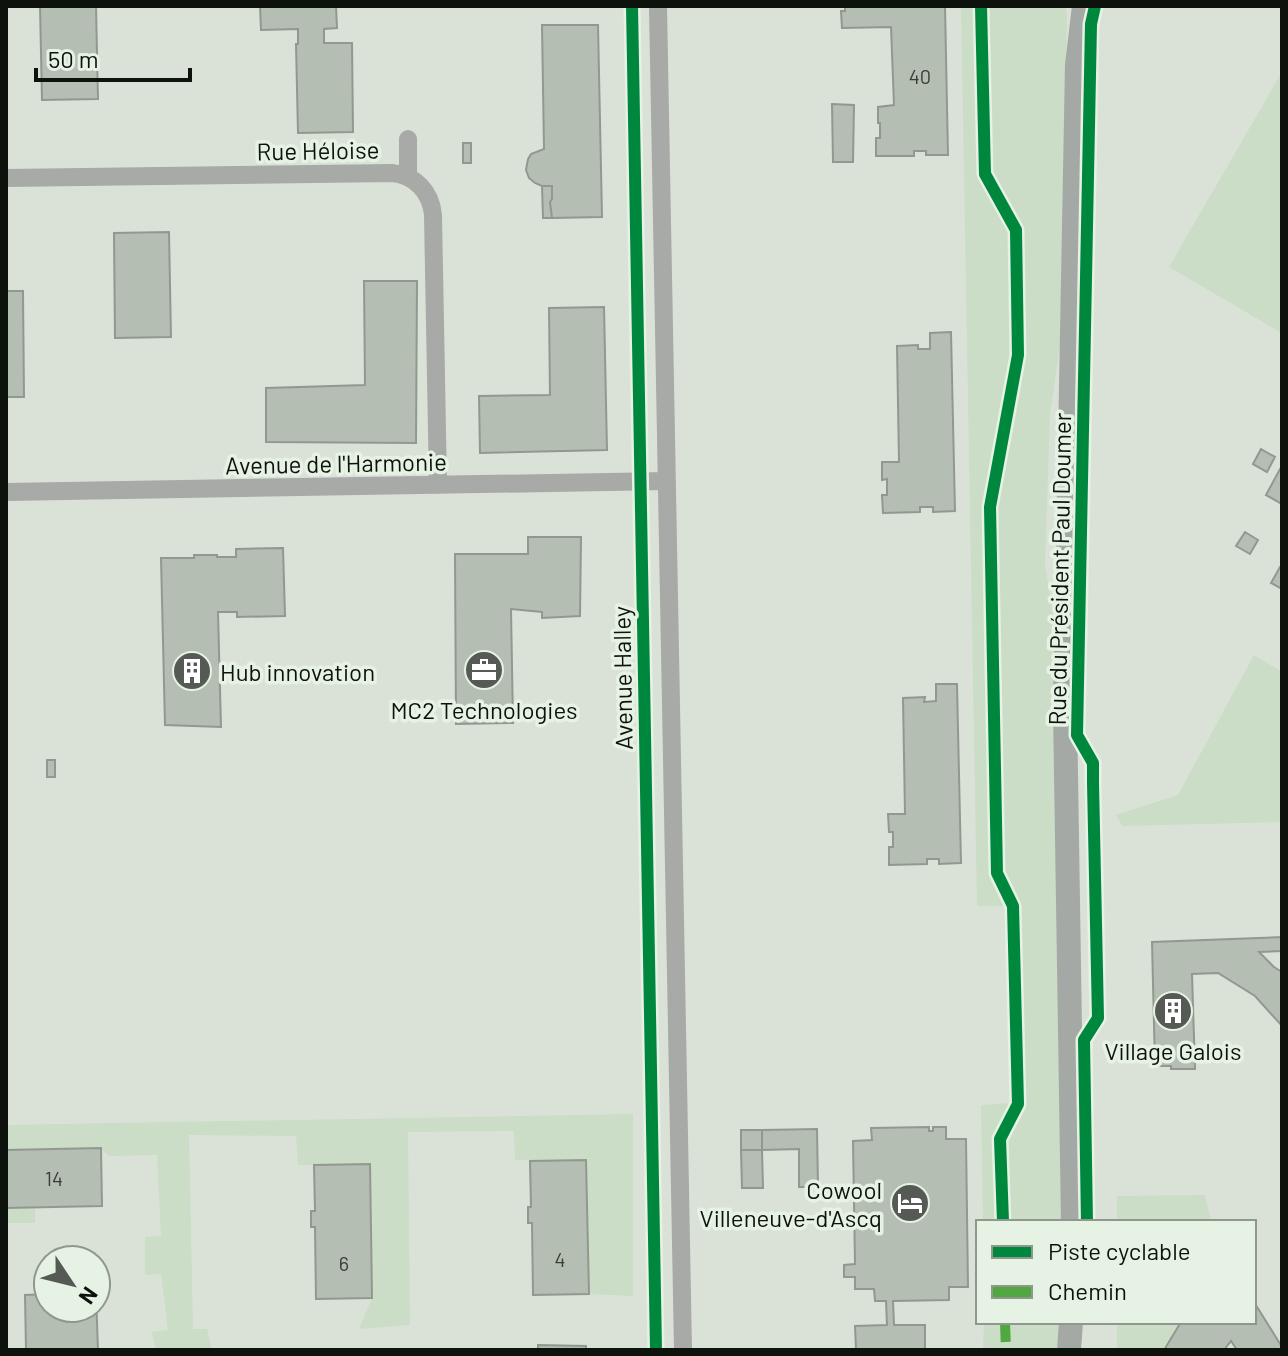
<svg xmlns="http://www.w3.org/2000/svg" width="1288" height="1356" font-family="Barlow,sans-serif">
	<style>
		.green { fill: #cbdcc7 }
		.building { fill: #b5beb3; stroke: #929891; stroke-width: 2 }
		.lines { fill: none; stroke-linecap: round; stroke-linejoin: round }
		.street { stroke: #a7aaa7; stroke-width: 18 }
		.secondary { stroke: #a5a9a5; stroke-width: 24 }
		.quiet { stroke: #51a841; stroke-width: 10; stroke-dasharray: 20 10; stroke-linecap: butt }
		.cycleway-casing { stroke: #e6f2e3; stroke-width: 17 }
		.cycleway { stroke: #00873e; stroke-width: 12 }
		.labels { text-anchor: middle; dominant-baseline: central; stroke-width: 7; stroke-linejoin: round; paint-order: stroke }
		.number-label { font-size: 20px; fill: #383d36 }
		.street-label { font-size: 24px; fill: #0e120d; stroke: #e6f2e3 }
		.poi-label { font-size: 24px; fill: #0e120d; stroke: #e6f2e3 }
	</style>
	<rect width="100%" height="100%" fill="#dae2d8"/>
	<path class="green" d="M961 6H1066L1067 18 1062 333 1050 414 1045 565 1055 625 1062 1222H983L981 1105 1011 1103 1007 906H977Z
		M1282 72V333L1169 267Z
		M1254 655 1282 672V822L1122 826 1116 815 1178 795Z
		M633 1114V1296L589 1294 586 1160H515L514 1131 408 1132 410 1325 359 1329 372 1298 370 1165H298L296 1136 189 1135 193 1329H207L212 1350H156L152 1332 168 1330 161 1274 145 1275V1237L161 1236 157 1155 109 1156 100 1148 6 1150V1125Z
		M1205 1195 1211 1222H1117V1196Z
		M35 1207V1223H6V1208Z
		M984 1322H1063V1350H983Z
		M1117 1322H1180L1162 1350H1117Z"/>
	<path class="building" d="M40 6H96L98 99 42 100Z
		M260 6H336L337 28 324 29V43H352L353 132 298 133 296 44H298V29L261 30Z
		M845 6H945L948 155H926V151H914V156H876V138H880V123H878V107L894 105 891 27 842 28 841 11H845Z
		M542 25H598L602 217 552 218 550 202 552 199V186H542L535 183 529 178 526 170 528 159 531 154 544 149Z
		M832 104 854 105 853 162H833Z
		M463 143H471V163H463Z
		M542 186H552V199L550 202 552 218H543Z
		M169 232 171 337 115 338 114 233Z
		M364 281H417L416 443 266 442V388L365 385Z
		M6 291H23L24 397H6Z
		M604 307 607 450 480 453 479 396 550 395 549 308Z
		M951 332 955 511 933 512V507H920V512L883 513 882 495H887V479L882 480V462H899L897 346 918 345V349H930V333Z
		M1261 449 1275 457 1267 472 1253 464Z
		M1280 469 1282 470V504L1266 495Z
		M1245 532 1258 540 1250 554 1236 546Z
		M528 537H581L580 616 542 618V612L511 609 513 723 456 724 455 554H528Z
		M283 548 285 616 237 617V612H218L221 727 165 725 161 558H194V555H217V557H236V549Z
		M1280 567 1282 568V589L1271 583Z
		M936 684H957L961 863 939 864V859H927V864L889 865V847H893V832H889L888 814H905L903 698 925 697 924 702 936 701Z
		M47 760H55V777H47Z
		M1282 937V951L1259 952 1274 967 1282 972V1026L1255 996 1218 973 1192 974 1195 1069H1171V1066H1155L1152 942Z
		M929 1127V1131H933V1127H946V1139H966L968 1287H949V1300L893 1301 894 1325H925V1350H856L855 1326 887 1325 886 1301H875L874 1289H855V1277H844V1265L855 1264 853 1141 872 1140 871 1128Z
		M817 1129 818 1187H799V1149L762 1150V1130Z
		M741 1130H762V1150H741Z
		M101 1148 102 1206 6 1208V1150Z
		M741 1150H762L763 1188H742Z
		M586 1160 589 1294 533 1295 532 1223H528V1207H531L530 1161Z
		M370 1164 372 1298 316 1299 315 1227H311V1211H315L314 1165Z
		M96 1293 98 1350H26L25 1295 48 1294V1308H96Z
		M1254 1302 1282 1347V1350H1237L1231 1341 1224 1350H1164L1181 1322H1254Z
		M538 1345 586 1346V1350H538Z"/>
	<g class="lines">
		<path class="street" d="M658 6 683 1350
			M408 139V176
			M6 178 392 173C415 175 431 192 433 215L438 485
			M6 492 666 481"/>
		<path class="secondary" d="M1073 1222 1065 709 1077 65 1084 6
			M1069 1350 1071 1322"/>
		<path class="quiet" d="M1005 1322 1006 1350"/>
		<g class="cycleway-casing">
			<path id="cycleway" d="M632 6 656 1350
				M981 6 985 174 1016 230 1018 355 990 507 997 873 1013 906 1018 1104 1000 1139 1003 1222
				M1087 1222 1084 1040 1098 1018 1093 783V763L1077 735 1091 24 1095 6"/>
		</g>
		<use href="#cycleway" class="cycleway"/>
	</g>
	<defs>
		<g id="office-disc" transform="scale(2)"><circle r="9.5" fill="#555b54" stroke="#e6f2e3"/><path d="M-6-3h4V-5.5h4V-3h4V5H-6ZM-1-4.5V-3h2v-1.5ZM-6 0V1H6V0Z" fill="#fff"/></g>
		<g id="building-disc" transform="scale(2)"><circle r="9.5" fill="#555b54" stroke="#e6f2e3"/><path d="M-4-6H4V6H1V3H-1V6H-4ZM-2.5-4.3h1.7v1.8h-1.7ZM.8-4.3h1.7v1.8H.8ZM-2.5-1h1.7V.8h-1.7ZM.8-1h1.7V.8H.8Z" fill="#fff"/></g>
		<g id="hotel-disc" transform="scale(2)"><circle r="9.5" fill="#555b54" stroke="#e6f2e3"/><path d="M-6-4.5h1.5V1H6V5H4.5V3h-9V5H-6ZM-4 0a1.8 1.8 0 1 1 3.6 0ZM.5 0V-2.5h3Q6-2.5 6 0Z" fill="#fff"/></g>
	</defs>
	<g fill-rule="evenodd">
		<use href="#office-disc" x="484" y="670"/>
		<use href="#building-disc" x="192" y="671"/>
		<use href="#building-disc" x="1173" y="1011"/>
		<use href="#hotel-disc" x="910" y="1203"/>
	</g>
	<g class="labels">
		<g class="number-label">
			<text x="920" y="76">40</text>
			<text x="54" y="1178">14</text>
			<text x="560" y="1259">4</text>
			<text x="344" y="1263">6</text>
		</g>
		<g class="street-label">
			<text transform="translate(318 150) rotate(-1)">Rue Héloise</text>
			<text transform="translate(336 463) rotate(-1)">Avenue de l'Harmonie</text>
			<text transform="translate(1059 569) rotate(-89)">Rue du Président Paul Doumer</text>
			<text transform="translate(622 678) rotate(-91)">Avenue Halley</text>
		</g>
		<g class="poi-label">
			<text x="220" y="671" text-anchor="start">Hub innovation</text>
			<text x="484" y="709">MC2 Technologies</text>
			<text x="1173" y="1050">Village Galois</text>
			<text x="882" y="1189" text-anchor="end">Cowool<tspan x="882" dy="28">Villeneuve-d'Ascq</tspan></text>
		</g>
	</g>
	<rect width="1288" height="1356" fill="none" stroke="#0e120d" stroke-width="16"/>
	<rect x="976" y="1220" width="280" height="104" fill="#e6f2e3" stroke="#90988d" stroke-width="2"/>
	<rect x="992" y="1246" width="40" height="12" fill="#00873e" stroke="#90988d" stroke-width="2"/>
	<text x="1048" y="1260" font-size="24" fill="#0e120d">Piste cyclable</text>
	<rect x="992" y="1286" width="40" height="12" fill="#51a841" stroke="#90988d" stroke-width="2"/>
	<text x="1048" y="1300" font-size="24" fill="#0e120d">Chemin</text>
	<g transform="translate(72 1284) rotate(125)"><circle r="38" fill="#e6f2e3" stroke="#90988d" stroke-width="2"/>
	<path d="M0-6L14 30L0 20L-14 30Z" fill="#555b54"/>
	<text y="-12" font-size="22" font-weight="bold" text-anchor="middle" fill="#0e120d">N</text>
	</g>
	<path d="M36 68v12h154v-12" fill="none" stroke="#0e120d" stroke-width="4"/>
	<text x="48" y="68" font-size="24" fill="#0e120d" stroke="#e6f2e3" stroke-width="6" paint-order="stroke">50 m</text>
</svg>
